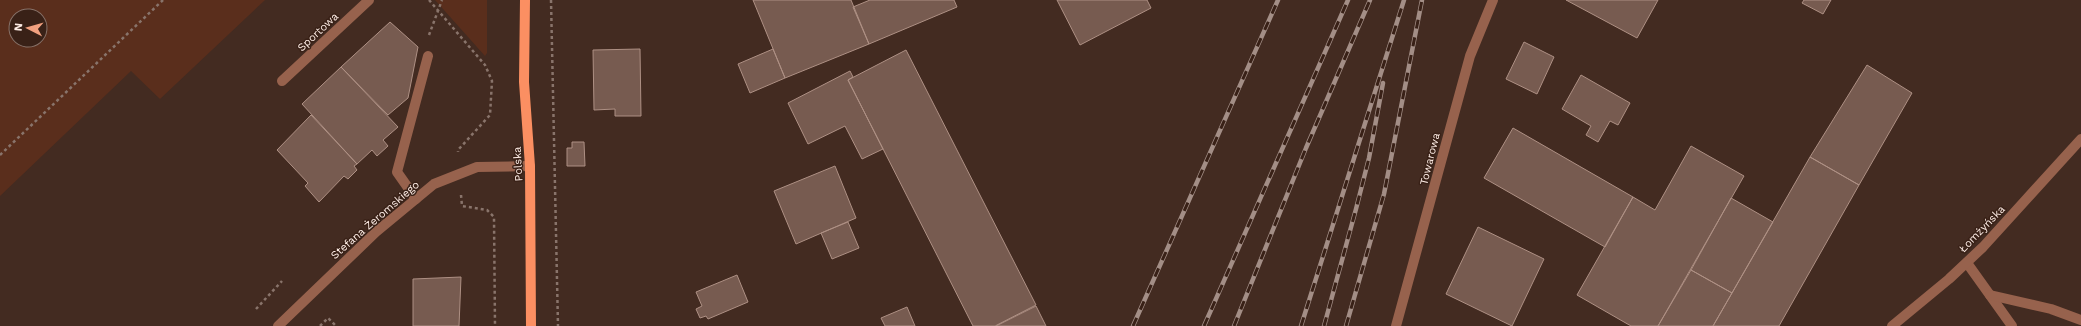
<svg xmlns="http://www.w3.org/2000/svg" width="2081" height="326" font-family="'Work Sans',sans-serif">
	<style>
		.green { fill: #5a2e1c; fill-rule: evenodd }
		.building { fill: #775b50; stroke: #ae9084 }
		.lines { fill: none; stroke-linecap: round; stroke-linejoin: round }
		.path { stroke: #89746b; stroke-width: 2.5; stroke-dasharray: 3 3; stroke-linecap: butt }
		.service { stroke: #97624d; stroke-width: 10 }
		.minor { stroke: #97624d; stroke-width: 10 }
		.tertiary { stroke: #97624d; stroke-width: 10 }
		.primary { stroke: #fb8f62; stroke-width: 10 }
		.rail-casing { stroke: #a38e86; stroke-width: 4.5 }
		.rail { stroke: #392117; stroke-width: 3; stroke-dasharray: 9; stroke-linecap: butt }
		.labels { text-anchor: middle; dominant-baseline: central; stroke-width: 3; stroke-linejoin: round; paint-order: stroke }
		.street-label { font-size: 11px; fill: #fdece5; stroke: #392117 }
	</style>
	<rect width="100%" height="100%" fill="#432b21"/>
	<path class="green" d="M0 0H265L160 99 131 71 0 196ZM16 16H40V40H16Z
		M435 0H487V53L485 56Z"/>
	<path class="building" d="M753 0H851L869 44 785 78Z
		M870 0H954L957 7 869 44 853 7Z
		M1057 0H1147L1151 8 1080 45Z
		M1566 0H1658L1637 38Z
		M1804 0H1831L1823 14 1802 3Z
		M390 22 418 47 408 98 388 115 341 67Z
		M1524 42 1554 57 1537 94 1506 79Z
		M640 49 641 116H615V109L594 110 593 50Z
		M773 49 785 78 750 93 738 64Z
		M906 50 1036 305 995 326H973L848 80Z
		M1867 65 1912 93 1859 185 1810 157Z
		M341 67 398 127 383 140 388 146 377 156 372 150 357 164 302 104Z
		M850 71 853 77 848 80 883 149 862 159 845 126 808 144 788 103Z
		M1581 75 1630 103 1618 125 1610 121 1598 142 1586 135 1591 126 1562 109Z
		M311 115 357 164 354 166 357 170 348 179 344 176 319 202 305 186 308 183 277 150Z
		M1513 128 1633 197 1605 247 1484 178Z
		M572 142H584L585 166H567V148H572Z
		M1691 146 1744 176 1658 326H1631L1577 295 1633 197 1655 210Z
		M1810 157 1859 185 1779 326H1713Z
		M835 166 856 218 796 244 774 191Z
		M1731 198 1773 222 1732 293 1691 270Z
		M848 222 859 248 832 259 821 233Z
		M1478 227 1544 259 1512 326 1446 294Z
		M1691 270 1732 293 1713 326H1658Z
		M737 275 748 302 708 319 706 316 700 318 696 309 702 306 696 292Z
		M461 277 459 326H413V279Z
		M1036 306 1046 326H996Z
		M907 307 915 326H885L881 318Z"/>
	<g class="lines">
		<path class="path" d="M429 0 485 65 492 81 490 115 458 150V152
			M551 0 558 326
			M429 35 442 0
			M0 155 163 0
			M461 195 462 206 487 210 494 217 495 326
			M256 309 282 281
			M320 326 328 318 336 326"/>
		<path class="service" d="M416 199 397 172 428 56
			M1967 263 2012 326"/>
		<path class="minor" d="M282 81 369 0
			M1990 295 2051 309 2081 320
			M278 326 376 232 434 184 477 167 530 166
			M1892 326 1949 279 1983 247 2081 139"/>
		<path class="tertiary" d="M1396 326 1470 56 1493 0"/>
		<path class="primary" d="M525 0 524 82 530 166 531 326"/>
		<g class="rail-casing">
			<path id="rail" d="M1133 326 1278 0
				M1204 326 1348 0
				M1234 326 1306 148 1370 0
				M1301 326 1404 0
				M1324 326 1356 209 1369 158 1383 83
				M1346 326 1384 194 1422 0"/>
		</g>
		<use href="#rail" class="rail"/>
	</g>
	<g class="labels">
		<g class="street-label">
			<text transform="translate(318 32) rotate(-43)">Sportowa</text>
			<text transform="translate(1430 159) rotate(-76)">Towarowa</text>
			<text transform="translate(518 164) rotate(-93)">Polska</text>
			<text transform="translate(375 220) rotate(-41)">Stefana Żeromskiego</text>
			<text transform="translate(1982 229) rotate(-46)">Łomżyńska</text>
		</g>
	</g>
	<g transform="translate(28 28) rotate(276)"><circle r="19" fill="#392117" stroke="#877269"/>
	<path d="M0-3L7 15L0 10L-7 15Z" fill="#f2a07f"/>
	<text y="-6" font-size="11" font-weight="bold" text-anchor="middle" fill="#fdece5">N</text>
	</g>
</svg>
